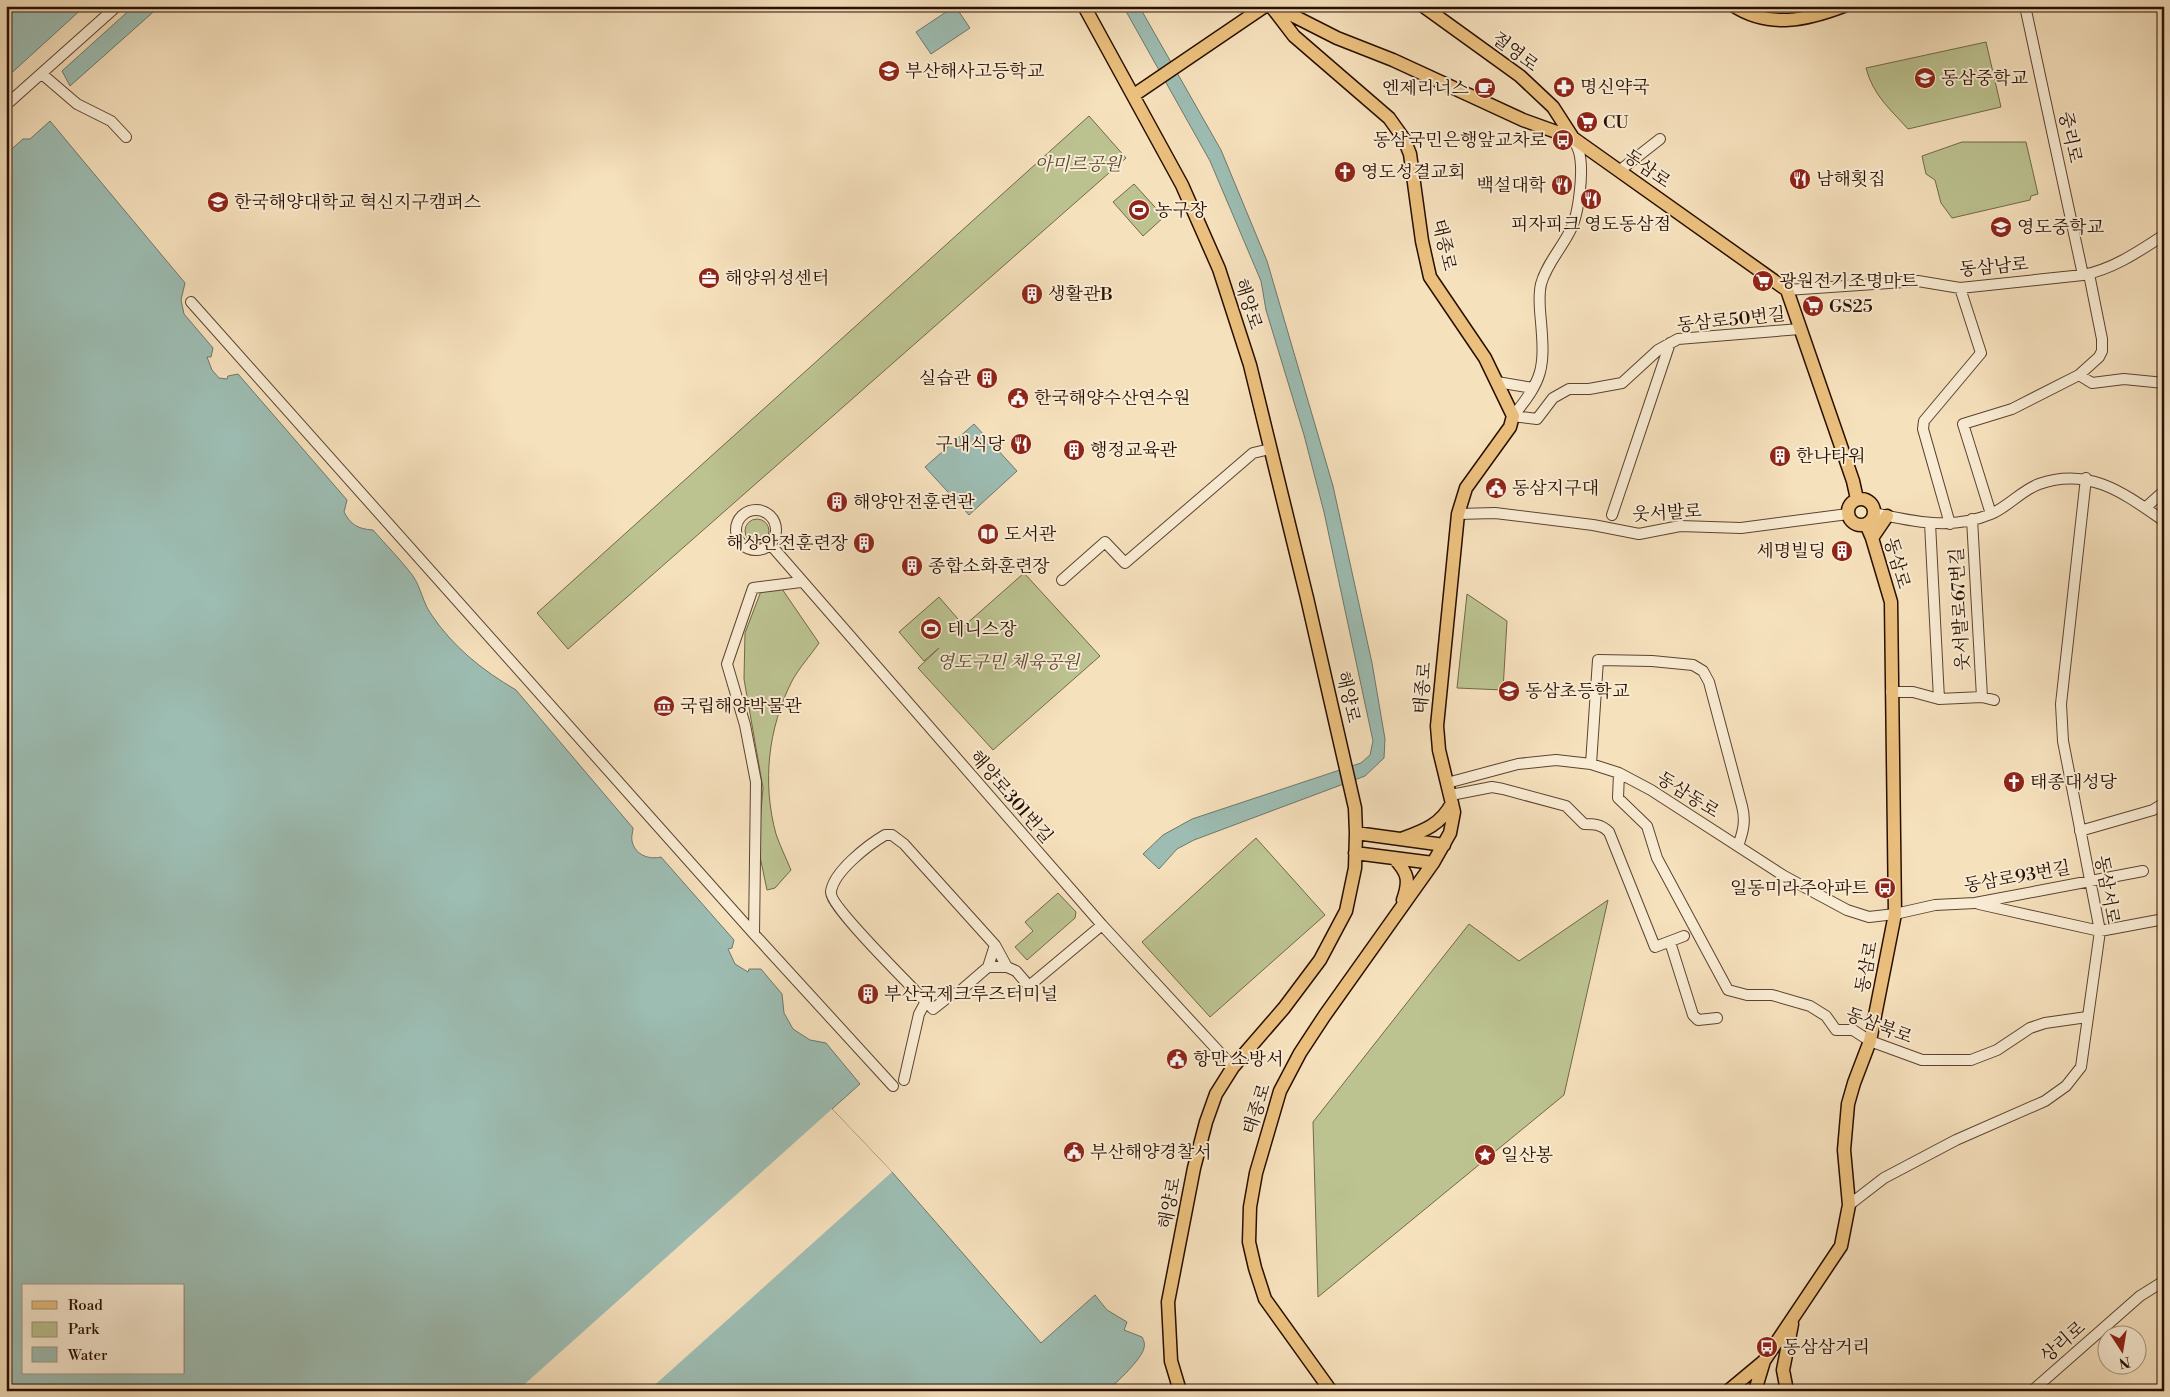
<svg xmlns="http://www.w3.org/2000/svg" width="2170" height="1397" font-family="'Libre Bodoni','Noto Serif KR',serif">
	<style>
		.green { fill: #bcc391; stroke: #726848 }
		.water { fill: #9dbdb3; stroke: #6e776b; fill-rule: evenodd }
		.pier { fill: #f6e1bd }
		.lines { fill: none; stroke-linecap: round; stroke-linejoin: round }
		.minor-casing { stroke: #5c432f; stroke-width: 12 }
		.major-casing { stroke: #280e00; stroke-width: 15 }
		.minor { stroke: #f9ecd4; stroke-width: 10 }
		.major { stroke: #ebc07e; stroke-width: 12 }
		.labels { text-anchor: middle; dominant-baseline: central; stroke-width: 4; stroke-linejoin: round; paint-order: stroke }
		.street-label { font-size: 18px; fill: #280e00; stroke: #f9ecd4 }
		.poi-label { font-size: 18px; fill: #280e00; stroke: #f9ecd4; text-anchor: start }
		.park-label { font-size: 18px; font-style: italic; fill: #5c4d33; stroke: #f9ecd4 }
	</style>
	<rect width="100%" height="100%" fill="#f6e1bd"/>
	<filter id="stains"><feTurbulence type="fractalNoise" baseFrequency=".004" numOctaves="4"/><feColorMatrix values="0 0 0 0 .2 0 0 0 0 .09 0 0 0 0 .02 0 0 0 .5 -.17"/></filter>
	<radialGradient id="worn" r=".72"><stop offset=".6" stop-color="#630" stop-opacity="0"/><stop offset="1" stop-color="#630" stop-opacity=".3"/></radialGradient>
	<path class="green" d="M1986 42 2001 107 1908 129C1890 109 1873 95 1866 68Z
		M1089 116 1126 158 568 649 537 613Z
		M1962 142H2026L2038 194 2031 196 2030 200 1952 218 1941 203 1935 180 1926 174 1922 156Z
		M1134 184 1164 217 1143 236 1113 202Z
		M745 531a12 12 0 1 1 24 0a12 12 0 1 1-24 0Z
		M1024 573 1100 656 993 750 918 668 939 648 924 661 899 632 939 597 964 626Z
		M763 586 782 589 819 643C810 656 799 668 792 681 768 728 762 783 776 834 780 846 786 858 791 870L775 888 767 890 758 847 763 788 744 679 745 633Z
		M1467 594 1507 621 1503 690 1457 688Z
		M1256 838 1325 915 1210 1017 1142 942Z
		M1058 893 1076 912 1075 918 1027 960 1015 947 1033 931 1025 922Z
		M1608 900 1564 1095 1318 1297 1313 1122 1469 924 1519 961Z"/>
	<path class="water" d="M6 6H85L6 78Z
		M134 6H160L70 86 62 71Z
		M955 6 970 28 931 54 916 32Z
		M1123 6H1139L1221 150 1267 261 1333 486 1372 663 1385 739 1384 758 1365 776 1194 840 1177 849 1159 869 1143 854 1163 835 1192 819 1361 763 1370 755 1373 741 1324 512 1304 435 1266 310 1261 281 1210 161Z
		M50 121 185 283 181 300 184 314 213 348 211 357H207L212 370 219 378 227 379 228 376 238 374 347 500 344 512C351 525 358 529 373 530 386 545 401 560 413 576 421 588 423 603 431 614 453 647 482 670 516 690L633 828C633 831 631 837 632 841 635 855 649 860 661 857L734 940 732 948 728 949 735 964 748 972 749 969H761L782 994 784 1013 793 1029 810 1040 826 1043 860 1084 832 1109 892 1172 1041 1343 1095 1295 1107 1310 1127 1322 1124 1330 1142 1337C1144 1340 1145 1344 1144 1348 1142 1359 1116 1383 1107 1391H6V154L23 139H30ZM24 1286H184V1373H24Z
		M974 424 1017 471 969 515 925 467Z"/>
	<path class="pier" d="M832 1109 892 1172 648 1391H517Z"/>
	<g class="lines">
		<g class="minor-casing">
			<path id="minor" d="M2025 6 2083 275
				M42 74 77 104 111 121 126 137
				M6 105 117 6
				M1619 171 1660 139
				M1787 290 1918 281 1960 288 2083 275C2113 269 2138 252 2164 235
				M191 302 754 934 893 1086
				M2079 375 2092 383 2124 379 2164 383
				M1497 382 1533 388
				M1513 416 1537 419 1553 398 1569 389H1589L1622 383 1658 350 1678 339 1800 329
				M1513 416C1543 380 1545 368 1541 322 1540 310 1538 297 1541 284 1546 265 1561 249 1570 231 1579 215 1584 170 1579 152 1578 148 1575 143 1573 138
				M2145 508 2164 491
				M736 530a20 20 0 1 1 40 0a20 20 0 1 1-40 0Z
				M1875 513C1913 522 1953 530 1991 514 2008 507 2022 490 2039 484 2089 466 2125 494 2164 521
				M1458 514 1495 513 1593 525 1639 534 1680 526 1741 528 1848 514
				M1991 514 1963 424 2012 409 2079 375 2099 357 2102 351V339L2089 274
				M1612 515 1670 343
				M1972 519 1982 697
				M1930 523 1939 699
				M1950 524 1923 429 1924 421 1981 353 1960 288
				M770 544 1102 925 1233 1067
				M1062 580 1105 542 1125 563 1253 453 1270 449
				M1891 692H1913L1939 699 1982 697 1994 700
				M1591 764 1598 660 1652 661 1693 665 1703 671 1709 682 1742 806C1746 821 1743 832 1738 846
				M1619 773 1618 798 1647 826 1657 858 1728 990 1747 995H1772L1810 1006 1826 1016 1836 1030H1853L1870 1041 1922 1060H1971L1997 1050 2030 1028 2045 1023 2087 1017
				M1447 783 1518 764 1556 760 1591 764 1619 773 1651 790 1784 876 1847 910 1869 917 1895 914 1935 905 1975 903 2143 871
				M1451 795 1492 787 1503 789 1566 806 1584 824C1594 824 1601 824 1609 832L1655 947 1684 936
				M2080 831 2153 810 2164 803
				M885 835H892L904 844 995 945 1007 967H988L959 992 951 995 933 1009C918 993 829 906 831 892 833 872 868 845 885 835Z
				M1979 904 2100 931 2164 919
				M754 934 756 782 745 725 727 664 753 588 801 582
				M1670 942 1693 1015 1698 1020 1717 1018
				M988 967 995 945
				M1007 967 1016 971 1029 986 1102 925
				M904 1080 919 1014 926 1001
				M1849 1205 1884 1178 1956 1140 2045 1101 2066 1086 2081 1067 2100 931 2063 741 2061 704 2086 478
				M2032 1391 2140 1296 2164 1281"/>
		</g>
		<g class="major-casing">
			<path id="major" d="M1084 6 1182 185 1219 269 1250 365 1307 598 1355 808 1356 833 1355 868 1346 911 1320 960 1284 1008 1233 1067 1216 1094 1206 1122 1194 1168 1168 1302 1171 1361 1180 1391
				M1271 6 1294 36 1389 118 1404 139 1410 154 1422 241 1430 277 1485 358 1513 416 1510 427 1466 488 1458 514 1437 726 1439 750 1454 812 1450 833 1433 863 1325 1015 1300 1053 1280 1091 1256 1173 1250 1207 1249 1242 1255 1268 1265 1299 1331 1391
				M1274 6 1337 38 1393 60 1523 120 1573 138 1787 290 1853 481 1857 499
				M1423 6 1520 76 1553 107 1573 138
				M1734 6C1770 29 1807 20 1844 6
				M1134 95 1265 6
				M1848 512a13 13 0 1 1 26 0a13 13 0 1 1-26 0Z
				M1872 538 1887 516
				M1356 833 1444 845
				M1401 839C1423 831 1441 825 1452 803
				M1355 853 1433 863
				M1394 858C1408 873 1410 880 1403 900
				M1728 1391 1764 1361
				M1755 1391 1764 1361 1841 1246 1849 1205 1844 1150 1848 1104 1854 1083 1870 1041 1895 914 1891 602 1872 538 1866 524
				M1787 1391 1783 1370 1792 1324"/>
		</g>
		<use href="#minor" class="minor"/>
		<use href="#major" class="major"/>
	</g>
	<defs>
		<g id="school-disc" transform="scale(1.125)"><circle r="9.5" fill="#8f2418" stroke="#f9ecd4"/><path d="M0-5L7-2L0 1L-7-2ZM-4 1L0 2.5L4 1V4Q0 6-4 4Z" fill="#fff"/></g>
		<g id="pharmacy-disc" transform="scale(1.125)"><circle r="9.5" fill="#8f2418" stroke="#f9ecd4"/><path d="M-2-6h4v4h4v4h-4v4h-4v-4h-4v-4h4Z" fill="#fff"/></g>
		<g id="cafe-disc" transform="scale(1.125)"><circle r="9.5" fill="#8f2418" stroke="#f9ecd4"/><path d="M-5.5-4.5H6V0H3Q3 3.5 0 3.5H-2.5Q-5.5 3.5-5.5 0ZM3-3.2v2h1.7v-2ZM-6 4.5H4V6H-6Z" fill="#fff"/></g>
		<g id="supermarket-disc" transform="scale(1.125)"><circle r="9.5" fill="#8f2418" stroke="#f9ecd4"/><path d="M-6-5.5h2.5l.6 2H6L4.5 2H-2.5L-4.4-4H-6ZM-1.5 3.2a1.3 1.3 0 1 0 .1 0ZM3 3.2a1.3 1.3 0 1 0 .1 0Z" fill="#fff"/></g>
		<g id="bus-disc" transform="scale(1.125)"><circle r="9.5" fill="#8f2418" stroke="#f9ecd4"/><path d="M-5-6H5V4H4V6H2V4H-2V6H-4V4H-5ZM-3.5-4V0h7V-4ZM-3.5 1.2v1.5H-2V1.2ZM2 1.2v1.5H3.5V1.2Z" fill="#fff"/></g>
		<g id="church-disc" transform="scale(1.125)"><circle r="9.5" fill="#8f2418" stroke="#f9ecd4"/><path d="M-1.2-6h2.4v3.5h3.3v2.4h-3.3V6h-2.4V-.1h-3.3v-2.4h3.3Z" fill="#fff"/></g>
		<g id="restaurant-disc" transform="scale(1.125)"><circle r="9.5" fill="#8f2418" stroke="#f9ecd4"/><path d="M-5-6h1v4h1v-4h1v4h1v-4h1v5L-1.5 .5V6h-2V.5L-5-1ZM5-6V6H3V1.5H1.5Q1.5-4 5-6Z" fill="#fff"/></g>
		<g id="university-disc" transform="scale(1.125)"><circle r="9.5" fill="#8f2418" stroke="#f9ecd4"/><path d="M0-5L7-2L0 1L-7-2ZM-4 1L0 2.5L4 1V4Q0 6-4 4Z" fill="#fff"/></g>
		<g id="stadium-disc" transform="scale(1.125)"><circle r="9.5" fill="#8f2418" stroke="#f9ecd4"/><path d="M0-5a6.5 5 0 1 0 0 10a6.5 5 0 1 0 0-10ZM-3.5-1.8h7v3.6h-7Z" fill="#fff"/></g>
		<g id="office-disc" transform="scale(1.125)"><circle r="9.5" fill="#8f2418" stroke="#f9ecd4"/><path d="M-6-3h4V-5.5h4V-3h4V5H-6ZM-1-4.5V-3h2v-1.5ZM-6 0V1H6V0Z" fill="#fff"/></g>
		<g id="building-disc" transform="scale(1.125)"><circle r="9.5" fill="#8f2418" stroke="#f9ecd4"/><path d="M-4-6H4V6H1V3H-1V6H-4ZM-2.5-4.3h1.7v1.8h-1.7ZM.8-4.3h1.7v1.8H.8ZM-2.5-1h1.7V.8h-1.7ZM.8-1h1.7V.8H.8Z" fill="#fff"/></g>
		<g id="civic-disc" transform="scale(1.125)"><circle r="9.5" fill="#8f2418" stroke="#f9ecd4"/><path d="M-.6-6.5H3V-4.5H.6V-3L4-1V1h2V6H-6V1h2V-1L-.6-3ZM-1.2 2.5V6h2.4V2.5Z" fill="#fff"/></g>
		<g id="library-disc" transform="scale(1.125)"><circle r="9.5" fill="#8f2418" stroke="#f9ecd4"/><path d="M-6-4Q-3-5.5-.7-3.5V5Q-3 3-6 4ZM6-4Q3-5.5 .7-3.5V5Q3 3 6 4Z" fill="#fff"/></g>
		<g id="museum-disc" transform="scale(1.125)"><circle r="9.5" fill="#8f2418" stroke="#f9ecd4"/><path d="M0-6L6-3V-2H-6V-3ZM-5-1h2V3h-2ZM-1-1h2V3h-2ZM3-1h2V3H3ZM-6 4H6V6H-6Z" fill="#fff"/></g>
		<g id="sight-disc" transform="scale(1.125)"><circle r="9.5" fill="#8f2418" stroke="#f9ecd4"/><path d="M0-6L1.8-2.2L6-1.7L2.9 1.2L3.7 5.4L0 3.3L-3.7 5.4L-2.9 1.2L-6-1.7L-1.8-2.2Z" fill="#fff"/></g>
	</defs>
	<g fill-rule="evenodd">
		<use href="#school-disc" x="889" y="71"/>
		<use href="#school-disc" x="1925" y="78"/>
		<use href="#pharmacy-disc" x="1564" y="87"/>
		<use href="#cafe-disc" x="1485" y="88"/>
		<use href="#supermarket-disc" x="1587" y="122"/>
		<use href="#bus-disc" x="1563" y="140"/>
		<use href="#church-disc" x="1345" y="172"/>
		<use href="#restaurant-disc" x="1800" y="179"/>
		<use href="#restaurant-disc" x="1562" y="185"/>
		<use href="#restaurant-disc" x="1591" y="199"/>
		<use href="#university-disc" x="218" y="202"/>
		<use href="#stadium-disc" x="1139" y="210"/>
		<use href="#school-disc" x="2001" y="227"/>
		<use href="#office-disc" x="709" y="278"/>
		<use href="#supermarket-disc" x="1763" y="281"/>
		<use href="#building-disc" x="1032" y="294"/>
		<use href="#supermarket-disc" x="1813" y="306"/>
		<use href="#building-disc" x="987" y="378"/>
		<use href="#civic-disc" x="1018" y="398"/>
		<use href="#restaurant-disc" x="1021" y="444"/>
		<use href="#building-disc" x="1074" y="450"/>
		<use href="#building-disc" x="1780" y="456"/>
		<use href="#civic-disc" x="1496" y="488"/>
		<use href="#building-disc" x="837" y="502"/>
		<use href="#library-disc" x="988" y="534"/>
		<use href="#building-disc" x="864" y="543"/>
		<use href="#building-disc" x="1842" y="551"/>
		<use href="#building-disc" x="912" y="566"/>
		<use href="#stadium-disc" x="931" y="629"/>
		<use href="#school-disc" x="1509" y="691"/>
		<use href="#museum-disc" x="664" y="706"/>
		<use href="#church-disc" x="2014" y="782"/>
		<use href="#bus-disc" x="1885" y="888"/>
		<use href="#building-disc" x="868" y="994"/>
		<use href="#civic-disc" x="1177" y="1059"/>
		<use href="#civic-disc" x="1074" y="1152"/>
		<use href="#sight-disc" x="1485" y="1155"/>
		<use href="#bus-disc" x="1767" y="1347"/>
	</g>
	<g class="labels">
		<g class="street-label">
			<text transform="translate(1515 52) rotate(37)">절영로</text>
			<text transform="translate(2070 137) rotate(78)">중리로</text>
			<text transform="translate(1647 169) rotate(35)">동삼로</text>
			<text transform="translate(1444 245) rotate(77)">태종로</text>
			<text transform="translate(1994 267) rotate(-5)">동삼남로</text>
			<text transform="translate(1248 304) rotate(72)">해양로</text>
			<text transform="translate(1731 320) rotate(-6)">동삼로50번길</text>
			<text transform="translate(1667 513) rotate(-3)">웃서발로</text>
			<text transform="translate(1897 563) rotate(74)">동삼로</text>
			<text transform="translate(1960 609) rotate(-93)">웃서발로67번길</text>
			<text transform="translate(1423 688) rotate(-85)">태종로</text>
			<text transform="translate(1348 697) rotate(77)">해양로</text>
			<text transform="translate(1688 795) rotate(32)">동삼동로</text>
			<text transform="translate(1011 797) rotate(49)">해양로301번길</text>
			<text transform="translate(2017 877) rotate(-10)">동삼로93번길</text>
			<text transform="translate(2107 890) rotate(80)">동삼서로</text>
			<text transform="translate(1867 967) rotate(-79)">동삼로</text>
			<text transform="translate(1879 1026) rotate(21)">동삼북로</text>
			<text transform="translate(1257 1109) rotate(-72)">태종로</text>
			<text transform="translate(1170 1203) rotate(-79)">해양로</text>
			<text transform="translate(2063 1342) rotate(-41)">상리로</text>
		</g>
		<g class="poi-label">
			<text x="905" y="71">부산해사고등학교</text>
			<text x="1941" y="78">동삼중학교</text>
			<text x="1580" y="87">명신약국</text>
			<text x="1469" y="88" text-anchor="end">엔제리너스</text>
			<text x="1603" y="122">CU</text>
			<text x="1547" y="140" text-anchor="end">동삼국민은행앞교차로</text>
			<text x="1361" y="172">영도성결교회</text>
			<text x="1816" y="179">남해횟집</text>
			<text x="1546" y="185" text-anchor="end">백설대학</text>
			<text x="234" y="202">한국해양대학교 혁신지구캠퍼스</text>
			<text x="1155" y="210">농구장</text>
			<text x="1591" y="224" text-anchor="middle">피자피크 영도동삼점</text>
			<text x="2017" y="227">영도중학교</text>
			<text x="725" y="278">해양위성센터</text>
			<text x="1779" y="281">광원전기조명마트</text>
			<text x="1048" y="294">생활관B</text>
			<text x="1829" y="306">GS25</text>
			<text x="971" y="378" text-anchor="end">실습관</text>
			<text x="1034" y="398">한국해양수산연수원</text>
			<text x="1005" y="444" text-anchor="end">구내식당</text>
			<text x="1090" y="450">행정교육관</text>
			<text x="1796" y="456">한나타워</text>
			<text x="1512" y="488">동삼지구대</text>
			<text x="853" y="502">해양안전훈련관</text>
			<text x="1004" y="534">도서관</text>
			<text x="848" y="543" text-anchor="end">해상안전훈련장</text>
			<text x="1826" y="551" text-anchor="end">세명빌딩</text>
			<text x="928" y="566">종합소화훈련장</text>
			<text x="947" y="629">테니스장</text>
			<text x="1525" y="691">동삼초등학교</text>
			<text x="680" y="706">국립해양박물관</text>
			<text x="2030" y="782">태종대성당</text>
			<text x="1869" y="888" text-anchor="end">일동미라주아파트</text>
			<text x="884" y="994">부산국제크루즈터미널</text>
			<text x="1193" y="1059">항만 소방서</text>
			<text x="1090" y="1152">부산해양경찰서</text>
			<text x="1501" y="1155">일산봉</text>
			<text x="1783" y="1347">동삼삼거리</text>
		</g>
		<g class="park-label">
			<text x="1078" y="164">아미르공원</text>
			<text x="1008" y="662">영도구민 체육공원</text>
		</g>
	</g>
	<rect width="2170" height="1397" fill="none" stroke="#f6e1bd" stroke-width="25"/>
	<rect x="8" y="8" width="2155" height="1382" fill="none" stroke="#280e00" stroke-width="2.5"/>
	<rect x="12" y="12" width="2145" height="1372" fill="none" stroke="#280e00"/>
	<rect x="22" y="1284" width="162" height="90" fill="#f9ecd4" stroke="#a5937f"/>
	<rect x="32" y="1301" width="25" height="8" fill="#ebc07e" stroke="#a5937f"/>
	<text x="68" y="1310" font-size="15" fill="#280e00">Road</text>
	<rect x="32" y="1322" width="25" height="15" fill="#bcc391" stroke="#a5937f"/>
	<text x="68" y="1334" font-size="15" fill="#280e00">Park</text>
	<rect x="32" y="1347" width="25" height="15" fill="#9dbdb3" stroke="#a5937f"/>
	<text x="68" y="1360" font-size="15" fill="#280e00">Water</text>
	<g transform="translate(2122 1350) rotate(168)"><circle r="24" fill="#f9ecd4" stroke="#a5937f"/>
	<path d="M0-4L9 19L0 12L-9 19Z" fill="#8f2418"/>
	<text y="-8" font-size="14" font-weight="bold" text-anchor="middle" fill="#280e00">N</text>
	</g>
	<rect width="100%" height="100%" filter="url(#stains)"/>
	<rect width="100%" height="100%" fill="url(#worn)"/>
</svg>
